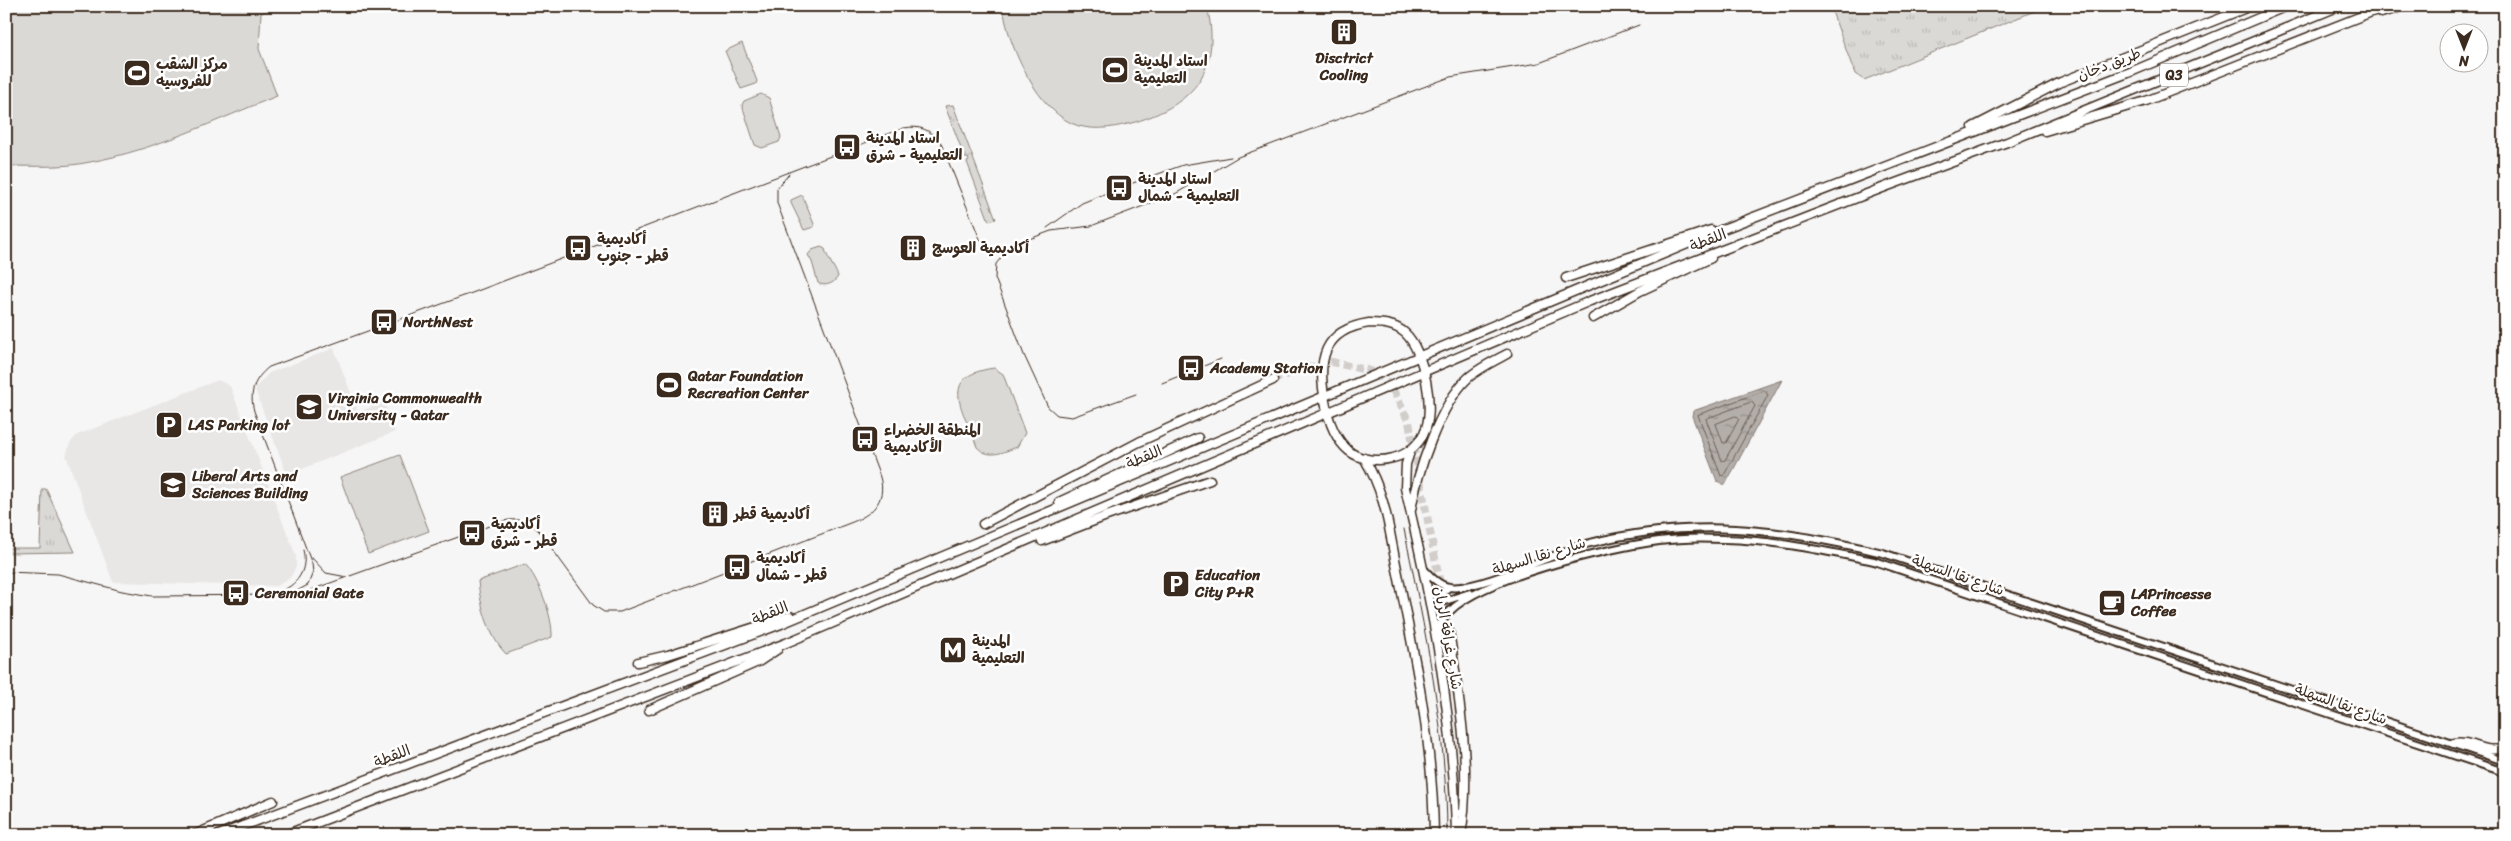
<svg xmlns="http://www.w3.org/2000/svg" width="2511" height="841" font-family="Sriracha,'Playpen Sans Arabic',sans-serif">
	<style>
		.built { fill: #e9e7e6 }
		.grass { fill: url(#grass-tufts); stroke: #8b827a }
		.pitch { fill: #dbd9d6; stroke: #8b827a }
		.water { fill: url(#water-ripples); stroke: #847972 }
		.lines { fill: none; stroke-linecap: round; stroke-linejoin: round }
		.shore { stroke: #6b5f56; stroke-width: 1 }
		.primary-tunnel { stroke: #d1cdcb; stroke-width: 8; stroke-dasharray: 8 4; stroke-linecap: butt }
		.tertiary-casing { stroke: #3b2a1e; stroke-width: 10 }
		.secondary-casing { stroke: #3b2a1e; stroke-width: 11 }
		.primary-casing { stroke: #3b2a1e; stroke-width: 11 }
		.tertiary { stroke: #fff; stroke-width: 6 }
		.secondary { stroke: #fff; stroke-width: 8 }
		.primary { stroke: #fff; stroke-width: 8 }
		.tram { stroke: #3b2a1e; stroke-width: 1 }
		.labels { text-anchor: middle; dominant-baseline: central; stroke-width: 5; stroke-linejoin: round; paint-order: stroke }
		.shield { fill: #fff; stroke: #766a62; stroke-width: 1 }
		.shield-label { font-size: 14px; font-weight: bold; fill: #3b2a1e }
		.poi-label { font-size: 15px; font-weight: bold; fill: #3b2a1e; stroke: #fff; text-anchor: start }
		.street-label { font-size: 15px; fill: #3b2a1e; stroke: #fff }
	</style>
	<defs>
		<pattern id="grass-tufts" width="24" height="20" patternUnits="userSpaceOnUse" patternTransform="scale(1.25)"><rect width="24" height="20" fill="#dbd9d6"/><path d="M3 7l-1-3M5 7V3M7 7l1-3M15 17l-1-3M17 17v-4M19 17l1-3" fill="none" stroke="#bdbab7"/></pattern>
		<pattern id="water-ripples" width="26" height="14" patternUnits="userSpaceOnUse" patternTransform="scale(1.25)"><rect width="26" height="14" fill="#b4aeaa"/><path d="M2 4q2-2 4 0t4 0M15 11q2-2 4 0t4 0" fill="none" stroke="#948e8a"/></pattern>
	</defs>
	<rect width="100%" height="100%" fill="#f7f6f6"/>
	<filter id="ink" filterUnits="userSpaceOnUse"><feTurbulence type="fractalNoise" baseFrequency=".02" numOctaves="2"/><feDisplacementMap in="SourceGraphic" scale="10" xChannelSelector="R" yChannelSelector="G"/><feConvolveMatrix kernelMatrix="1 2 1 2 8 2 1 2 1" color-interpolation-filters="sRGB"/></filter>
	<g filter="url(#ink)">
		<path class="built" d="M334 348 358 412 384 402 395 432 287 475 255 390 256 387 269 373Z
			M218 380 230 386 296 556V567L290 578 277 586 113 582 66 456 70 443 77 435Z"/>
		<path class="grass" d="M1830 6H2047L1864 80 1855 74Z
			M953 105 996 219 989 221 967 162 969 161 968 158H965L945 106Z
			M42 489H46L75 552 6 553V548H40Z"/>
		<path class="pitch" d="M6 6H279L261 13 259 49 277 96C216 120 155 150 90 162 63 168 34 166 6 166Z
			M1003 6H1207C1222 69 1195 104 1135 122 1117 127 1098 131 1079 126 1039 115 1007 45 1003 6Z
			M742 43 757 81 756 84 741 89 725 51Z
			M761 94 769 98 781 137 779 142 762 148 755 145 742 105 744 101Z
			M802 195 814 224V227L804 230 791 203V200Z
			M821 247 825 249C828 260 834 266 838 276 835 284 824 287 818 283L812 262 808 255 812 250Z
			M994 368 1003 374 1025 433 1017 447C1003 452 989 460 977 447 964 411 936 376 994 368Z
			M400 455 429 531 368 554 340 477Z
			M525 564C539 579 553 617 552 637L506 654C489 637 480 605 478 581Z"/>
		<path class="water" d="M1782 380 1725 485 1717 481 1692 416 1693 411Z"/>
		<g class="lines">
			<path class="shore" d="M1765 391 1768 395 1724 475 1721 476 1698 415Z
				M1752 402 1755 406 1725 460 1722 461 1706 419Z
				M1736 416 1739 419 1726 443H1723L1716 424Z"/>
			<path class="primary-tunnel" d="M1273 380 1298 370 1332 362 1375 372 1391 386 1409 422 1449 631"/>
			<g class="tertiary-casing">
				<path id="tertiary" d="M1422 567C1429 575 1438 585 1449 587 1476 592 1555 553 1586 544 1692 517 1778 528 1883 553L2504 761
					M1449 587 1443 592 1442 598 1445 601 1470 593
					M1439 640C1439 632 1439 624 1444 618 1470 579 1612 547 1659 541 1681 538 1703 538 1724 539 1775 540 1824 551 1874 561L2501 771"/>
			</g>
			<g class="secondary-casing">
				<path id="secondary" d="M1369 323C1382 323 1395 324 1405 333 1424 350 1436 411 1424 433 1418 446 1406 455 1393 458 1379 462 1360 460 1349 451 1335 439 1328 419 1325 401 1317 360 1323 330 1369 323Z
					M1411 449 1406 464 1405 488C1432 602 1454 718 1456 835
					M1364 458C1387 496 1389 532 1398 574 1416 661 1433 746 1434 835
					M1411 510C1417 473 1440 404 1468 378 1479 368 1494 361 1507 354
					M2454 743C2471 739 2488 757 2505 746
					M2505 759 2501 771 2505 772"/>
			</g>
			<g class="primary-casing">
				<path id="primary" d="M2381 13 2405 6
					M1973 127 2061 82 2251 6
					M2045 131 2146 101 2387 6
					M1566 278 1711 230
					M1593 318 1640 291 1711 258
					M1059 502 1198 438
					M983 524 1139 442 1273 380
					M1042 541 1104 517 1210 480
					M1449 631C1459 695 1472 771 1461 835
					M638 662 668 655 790 616
					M649 710 760 661 778 649
					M194 835 273 801
					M219 835 781 624 1728 227 2133 71 2287 6
					M285 835 786 643 1590 301 1885 187 2007 142 2340 6"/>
			</g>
			<use href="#tertiary" class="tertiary"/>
			<use href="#secondary" class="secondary"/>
			<use href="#primary" class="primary"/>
			<path class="tram" d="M1674 12 1689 6
				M1047 228 1082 203 1119 188 1183 165 1231 157
				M1009 248 996 264 995 278 1024 355 1048 407 1057 415 1072 417 1136 394
				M1162 383 1221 359
				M1404 529C1425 630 1447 731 1447 835
				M312 558 326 573 347 577
				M6 572 58 574 122 591 152 596 278 595 293 593 308 585 313 572 312 564 254 411C249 392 254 379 269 367L472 293 904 128C920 125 930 130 940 141L980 239 987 246 1005 248 1051 231 1091 226 1175 194 1238 157 1450 77 1539 63 1639 25
				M278 592C298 586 308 569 303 550
				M297 595 503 521C518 518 528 520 539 531L593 605 604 612H620L850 523C871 515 887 502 880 477L777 203V188L789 174"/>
		</g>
	</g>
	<defs>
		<g id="building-square" transform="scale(1.4375)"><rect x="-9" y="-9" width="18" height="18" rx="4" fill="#3b2a1e" stroke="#fff"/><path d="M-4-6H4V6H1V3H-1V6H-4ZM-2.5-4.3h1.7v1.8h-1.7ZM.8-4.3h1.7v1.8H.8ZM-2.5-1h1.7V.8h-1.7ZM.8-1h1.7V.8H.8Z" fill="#fff"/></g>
		<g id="stadium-square" transform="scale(1.4375)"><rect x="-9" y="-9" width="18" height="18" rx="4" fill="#3b2a1e" stroke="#fff"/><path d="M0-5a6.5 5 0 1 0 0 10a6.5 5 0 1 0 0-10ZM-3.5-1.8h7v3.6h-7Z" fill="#fff"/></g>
		<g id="bus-square" transform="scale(1.4375)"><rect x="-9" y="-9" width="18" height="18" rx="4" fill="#3b2a1e" stroke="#fff"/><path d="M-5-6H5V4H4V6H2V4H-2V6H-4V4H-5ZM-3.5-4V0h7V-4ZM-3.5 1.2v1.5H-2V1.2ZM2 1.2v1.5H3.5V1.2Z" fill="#fff"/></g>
		<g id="university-square" transform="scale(1.4375)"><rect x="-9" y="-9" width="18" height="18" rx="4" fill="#3b2a1e" stroke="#fff"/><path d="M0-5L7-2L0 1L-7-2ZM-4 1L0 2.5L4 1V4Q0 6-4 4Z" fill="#fff"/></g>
		<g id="parking-square" transform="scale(1.4375)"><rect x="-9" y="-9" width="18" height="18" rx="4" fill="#3b2a1e" stroke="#fff"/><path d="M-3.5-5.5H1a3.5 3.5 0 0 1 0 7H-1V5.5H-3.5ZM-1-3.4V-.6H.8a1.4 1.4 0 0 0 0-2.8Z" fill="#fff"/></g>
		<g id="cafe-square" transform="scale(1.4375)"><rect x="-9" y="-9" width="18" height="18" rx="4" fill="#3b2a1e" stroke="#fff"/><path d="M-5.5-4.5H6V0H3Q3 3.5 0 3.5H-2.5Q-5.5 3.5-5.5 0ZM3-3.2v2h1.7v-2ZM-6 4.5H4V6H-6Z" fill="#fff"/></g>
		<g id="metro-square" transform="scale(1.4375)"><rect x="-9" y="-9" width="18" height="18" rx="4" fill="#3b2a1e" stroke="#fff"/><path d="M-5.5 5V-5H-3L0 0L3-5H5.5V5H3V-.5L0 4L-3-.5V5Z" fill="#fff"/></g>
	</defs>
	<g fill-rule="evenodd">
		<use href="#building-square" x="1344" y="32"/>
		<use href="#stadium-square" x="1115" y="70"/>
		<use href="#stadium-square" x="137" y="73"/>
		<use href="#bus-square" x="847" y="147"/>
		<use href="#bus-square" x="1119" y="188"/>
		<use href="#bus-square" x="578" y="248"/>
		<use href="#building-square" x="913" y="248"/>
		<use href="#bus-square" x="384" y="322"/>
		<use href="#bus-square" x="1191" y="368"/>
		<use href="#stadium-square" x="669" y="385"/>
		<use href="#university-square" x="309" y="407"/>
		<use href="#parking-square" x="169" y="425"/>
		<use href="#bus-square" x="865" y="439"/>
		<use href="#university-square" x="173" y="485"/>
		<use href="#building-square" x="715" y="514"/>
		<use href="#bus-square" x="472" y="533"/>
		<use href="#bus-square" x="737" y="567"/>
		<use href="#parking-square" x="1176" y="584"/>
		<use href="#bus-square" x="236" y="593"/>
		<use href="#cafe-square" x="2112" y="603"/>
		<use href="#metro-square" x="953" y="650"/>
	</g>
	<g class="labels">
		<rect class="shield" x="2160" y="63.5" width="28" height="23" rx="4"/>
		<g class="shield-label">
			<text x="2174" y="75">Q3</text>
		</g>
		<g class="poi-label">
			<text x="1344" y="58" text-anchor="middle">Disctrict<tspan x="1344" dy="17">Cooling</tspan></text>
			<text x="1134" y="61">استاد المدينة<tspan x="1134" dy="17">التعليمية</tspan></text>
			<text x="156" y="64">مركز الشقب<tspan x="156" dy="17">للفروسيه</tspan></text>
			<text x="866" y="138">استاد المدينة<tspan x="866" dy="17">التعليمية - شرق</tspan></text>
			<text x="1138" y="179">استاد المدينة<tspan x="1138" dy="17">التعليمية - شمال</tspan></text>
			<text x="597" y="239">أكاديمية<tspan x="597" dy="17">قطر - جنوب</tspan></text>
			<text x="932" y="248">أكاديمية العوسج</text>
			<text x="403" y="322">NorthNest</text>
			<text x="1210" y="368">Academy Station</text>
			<text x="688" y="376">Qatar Foundation<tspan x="688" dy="17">Recreation Center</tspan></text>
			<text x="328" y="398">Virginia Commonwealth<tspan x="328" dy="17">University - Qatar</tspan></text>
			<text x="188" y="425">LAS Parking lot</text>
			<text x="884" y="430">المنطقة الخضراء<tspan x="884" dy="17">الأكاديمية</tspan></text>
			<text x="192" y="476">Liberal Arts and<tspan x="192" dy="17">Sciences Building</tspan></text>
			<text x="734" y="514">أكاديمية قطر</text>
			<text x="491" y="524">أكاديمية<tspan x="491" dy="17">قطر - شرق</tspan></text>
			<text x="756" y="558">أكاديمية<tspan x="756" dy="17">قطر - شمال</tspan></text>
			<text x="1195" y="575">Education<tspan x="1195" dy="17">City P+R</tspan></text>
			<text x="255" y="593">Ceremonial Gate</text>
			<text x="2131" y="594">LAPrincesse<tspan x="2131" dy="17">Coffee</tspan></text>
			<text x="972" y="641">المدينة<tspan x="972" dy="17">التعليمية</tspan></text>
		</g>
		<g class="street-label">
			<text transform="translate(2109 64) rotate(-21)">طريق دخان</text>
			<text transform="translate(1708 240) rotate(-21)">اللقطة</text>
			<text transform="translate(1144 457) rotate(-23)">اللقطة</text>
			<text transform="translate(1539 556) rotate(-17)">شارع نقا السهلة</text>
			<text transform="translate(1958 575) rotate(19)">شارع نقا السهلة</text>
			<text transform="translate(770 613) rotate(-22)">اللقطة</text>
			<text transform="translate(1448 638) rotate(80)">شارع غرافة الريان</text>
			<text transform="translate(2341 704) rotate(19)">شارع نقا السهلة</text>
			<text transform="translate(392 756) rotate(-21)">اللقطة</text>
		</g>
	</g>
	<rect width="2511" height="841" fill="none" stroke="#fff" stroke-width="25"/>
	<rect x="12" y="12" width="2486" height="816" fill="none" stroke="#3b2a1e" stroke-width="2" filter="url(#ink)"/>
	<g transform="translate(2464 48) rotate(180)"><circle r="24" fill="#ffffff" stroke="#b1aaa5"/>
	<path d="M0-4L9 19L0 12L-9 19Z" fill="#3b2a1e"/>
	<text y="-8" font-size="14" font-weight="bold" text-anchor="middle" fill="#3b2a1e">N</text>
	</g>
</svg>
